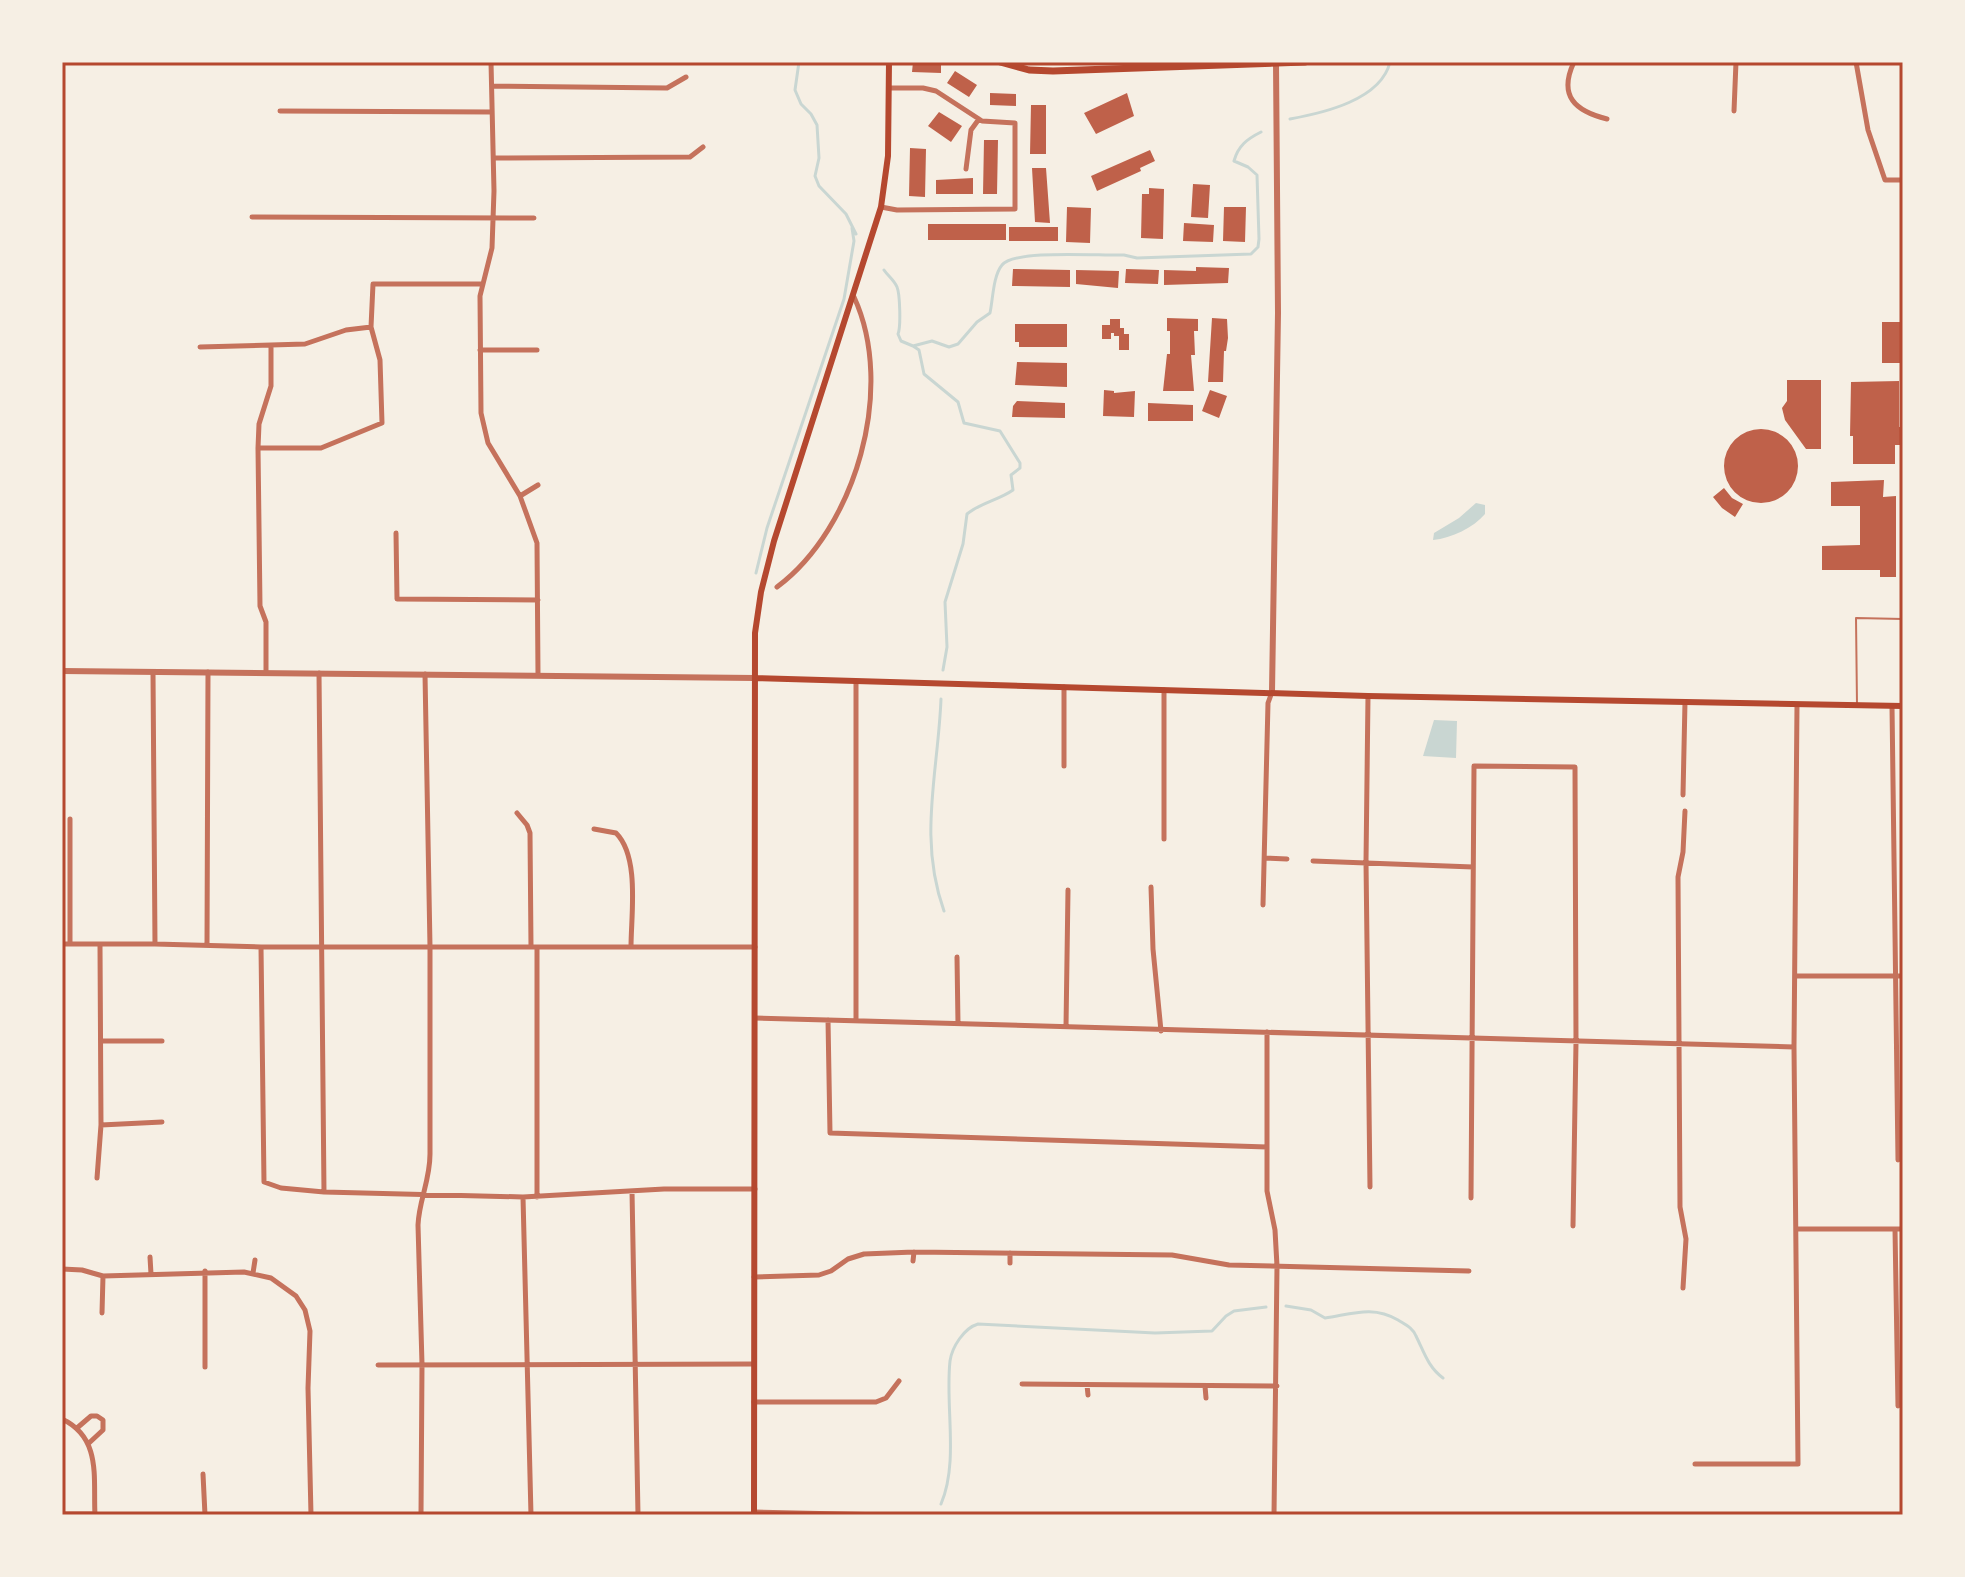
<svg xmlns="http://www.w3.org/2000/svg" width="1965" height="1577" font-family="'PT Sans Narrow',sans-serif">
	<style>
		.water { fill: #c9d6d2 }
		.lines { fill: none; stroke-linecap: round; stroke-linejoin: round }
		.stream { stroke: #c9d6d2; stroke-width: 3 }
		.building { fill: #bf614a }
		.service { stroke: #c5725c; stroke-width: 2 }
		.minor { stroke: #c5725c; stroke-width: 5 }
		.tertiary { stroke: #c5725c; stroke-width: 6 }
		.secondary { stroke: #b5482f; stroke-width: 6 }
		.primary { stroke: #b5482f; stroke-width: 7 }
		.neatline { fill: none; stroke: #b5482f; stroke-width: 3 }
	</style>
	<rect width="100%" height="100%" fill="#f6efe4"/>
	<path class="water" d="M1476 503 1485 505V514C1473 528 1452 538 1433 540L1434 533 1459 518Z
		M1434 720 1457 721 1456 758 1423 756Z"/>
	<g class="lines">
		<path class="stream" d="M799 62 795 90 801 104 811 114 817 125 819 158 815 176 819 186 846 214 856 234
			M1290 119C1323 113 1381 100 1390 62
			M884 270C888 276 894 280 897 287 900 294 901 327 898 334L901 341 913 346 932 341 949 347 958 344 977 322 990 313C993 299 993 276 1002 265 1014 249 1101 256 1124 255L1137 258 1251 254 1258 247 1259 239 1257 175 1248 167 1234 161C1238 146 1247 139 1261 132
			M913 346 919 350 924 374 958 402 964 423 1000 431 1020 463V468L1011 475 1013 490C999 500 980 503 967 514L963 544 945 602 947 647 943 670
			M756 573 767 528 844 299 854 241 852 228
			M941 699C938 774 918 838 944 911
			M1286 1306 1311 1310 1325 1318C1352 1314 1373 1305 1398 1320 1406 1325 1413 1328 1416 1336 1424 1352 1428 1367 1443 1378
			M941 1504C959 1462 945 1406 950 1361 952 1347 964 1328 978 1324L1155 1333 1212 1331 1226 1316 1234 1311 1266 1307"/>
	</g>
	<path class="building" d="M913 62H941V73L912 72Z
		M955 71 977 85 969 97 947 83Z
		M990 93 1016 94V106L990 105Z
		M1127 93 1134 116 1096 134 1084 113Z
		M1031 105H1046V154H1030Z
		M939 112 962 126 951 142 928 126Z
		M984 140H998L997 194H983Z
		M910 148 926 149 925 197 909 196Z
		M1150 150 1155 161 1140 168 1141 171 1097 191 1091 176Z
		M1032 168H1046L1050 223 1035 222Z
		M973 178V194H936V180Z
		M1193 184 1210 185 1208 218 1191 217Z
		M1149 188 1164 189 1163 239 1141 238 1142 194H1149Z
		M1067 207 1091 208 1090 243 1066 242Z
		M1224 207H1246L1245 242 1223 241Z
		M1184 223 1214 225 1213 242 1183 241Z
		M928 224H1006V240H928Z
		M1009 227H1058V241H1009Z
		M1196 267 1229 268 1228 283 1164 285V270L1196 271Z
		M1013 269 1070 270V287L1012 286Z
		M1126 269 1159 270 1158 284 1125 283Z
		M1076 270 1119 271 1118 288 1076 284Z
		M1167 318 1198 319V331H1194L1195 355H1191L1194 391H1163L1167 354H1170V331H1167Z
		M1212 318 1227 319 1228 338 1226 351H1224L1223 382H1208Z
		M1110 319H1120V328H1124V334H1129V350H1119V336H1114V333H1111V339H1102V325H1110Z
		M1882 322H1903V363H1882Z
		M1015 324H1067V347H1019V342H1015Z
		M1017 362 1067 363V387L1015 385Z
		M1787 380H1821V449H1806L1785 420 1782 408 1787 401Z
		M1899 381V427H1903V445H1895V464H1853V436H1850L1851 382Z
		M1104 390 1114 391V393L1135 391 1134 417 1103 416Z
		M1210 390 1227 396 1219 418 1202 411Z
		M1017 401 1065 403V418L1012 417 1013 406Z
		M1148 403 1193 405V421H1148Z
		M1724 466a37 37 0 1 1 74 0a37 37 0 1 1-74 0Z
		M1884 480 1883 497 1896 496V577H1880V570H1822V546L1860 545V506H1831V482Z
		M1724 488 1732 498 1743 504 1735 517 1722 508 1713 497Z"/>
	<g class="lines">
		<path class="service" d="M1857 705 1856 618 1903 619"/>
		<path class="minor" d="M491 62 494 191 492 248 480 296 481 413 488 443 520 496 537 543 538 675
			M1574 62C1558 96 1575 111 1607 119
			M1856 62 1868 130 1885 180H1903
			M492 86 667 88 686 77
			M280 111 492 112
			M1734 111 1736 62
			M494 158 690 157 703 147
			M966 169 971 130 979 119
			M881 207 897 210 1015 209V123L982 121 936 91 923 88H889
			M252 217 534 218
			M200 347 305 344 346 330 371 327
			M480 350H537
			M258 448H321L382 423 380 360 371 327 373 284H482
			M520 496 538 485
			M396 533 397 599 538 600
			M777 587C856 528 896 388 854 297
			M153 672 155 944
			M266 672V622L260 606 258 448 259 424 271 386V345
			M319 673 324 1192
			M856 682V1021
			M1164 690V839
			M1368 696 1366 862 1370 1187
			M1892 706 1898 1160
			M1064 766V687
			M1683 795 1685 702
			M517 813 527 825 530 833 531 947
			M70 819V944
			M594 829 616 833C640 857 631 915 631 947
			M1265 858 1287 859
			M1313 861 1473 867
			M1151 887 1153 949 1161 1031
			M1263 905 1268 703 1272 692
			M62 944H155L261 947H755
			M207 945 208 672
			M261 947 264 1182 281 1188 324 1192 523 1197 664 1189H755
			M537 947V1197
			M957 957 958 1024
			M1795 976H1903
			M755 1018 1794 1047
			M828 1020 830 1133 1267 1147
			M1066 1027 1068 890
			M1267 1032V1191L1275 1230 1277 1266 1274 1515
			M101 1041H162
			M101 1125 162 1122
			M97 1178 101 1125 100 945
			M632 1191 638 1515
			M523 1197 531 1515
			M1471 1198 1474 766 1575 767 1576 1042 1573 1226
			M1797 1229H1903
			M1895 1229 1898 1406
			M1010 1253V1263
			M150 1257 151 1274
			M913 1261 914 1252
			M62 1269 82 1270 103 1276 244 1272 271 1278 296 1296 305 1310 310 1331 308 1388 311 1515
			M205 1271V1367
			M253 1273 255 1260
			M754 1277 819 1275 831 1271 848 1259 864 1254 914 1252 1172 1255 1229 1265 1469 1271
			M1683 1288 1686 1239 1680 1207 1678 877 1683 852 1685 811
			M102 1313 103 1276
			M378 1365 754 1364
			M1022 1384 1277 1386
			M1087 1385 1088 1395
			M1205 1386 1206 1398
			M754 1402H876L886 1398 899 1381
			M62 1419C102 1438 93 1478 95 1515
			M77 1428 91 1416H97L103 1420V1430L89 1443
			M1695 1464H1798L1794 1047 1797 705
			M203 1474 205 1515
			M754 1512 888 1515
			M62 1514H95
			M421 1515 422 1364 418 1225C419 1200 430 1181 430 1154V947L425 674"/>
		<path class="tertiary" d="M62 671 755 678
			M1272 692 1278 313 1276 63"/>
		<path class="secondary" d="M755 678 1368 696 1903 706
			M754 1515 755 633 761 592 774 541 881 207 888 156 889 62"/>
		<path class="primary" d="M1000 62 1029 70 1053 71 1305 62"/>
	</g>
	<rect width="1965" height="1577" fill="none" stroke="#f6efe4" stroke-width="128"/>
	<rect x="64" y="64" width="1837" height="1449" class="neatline"/>
</svg>
